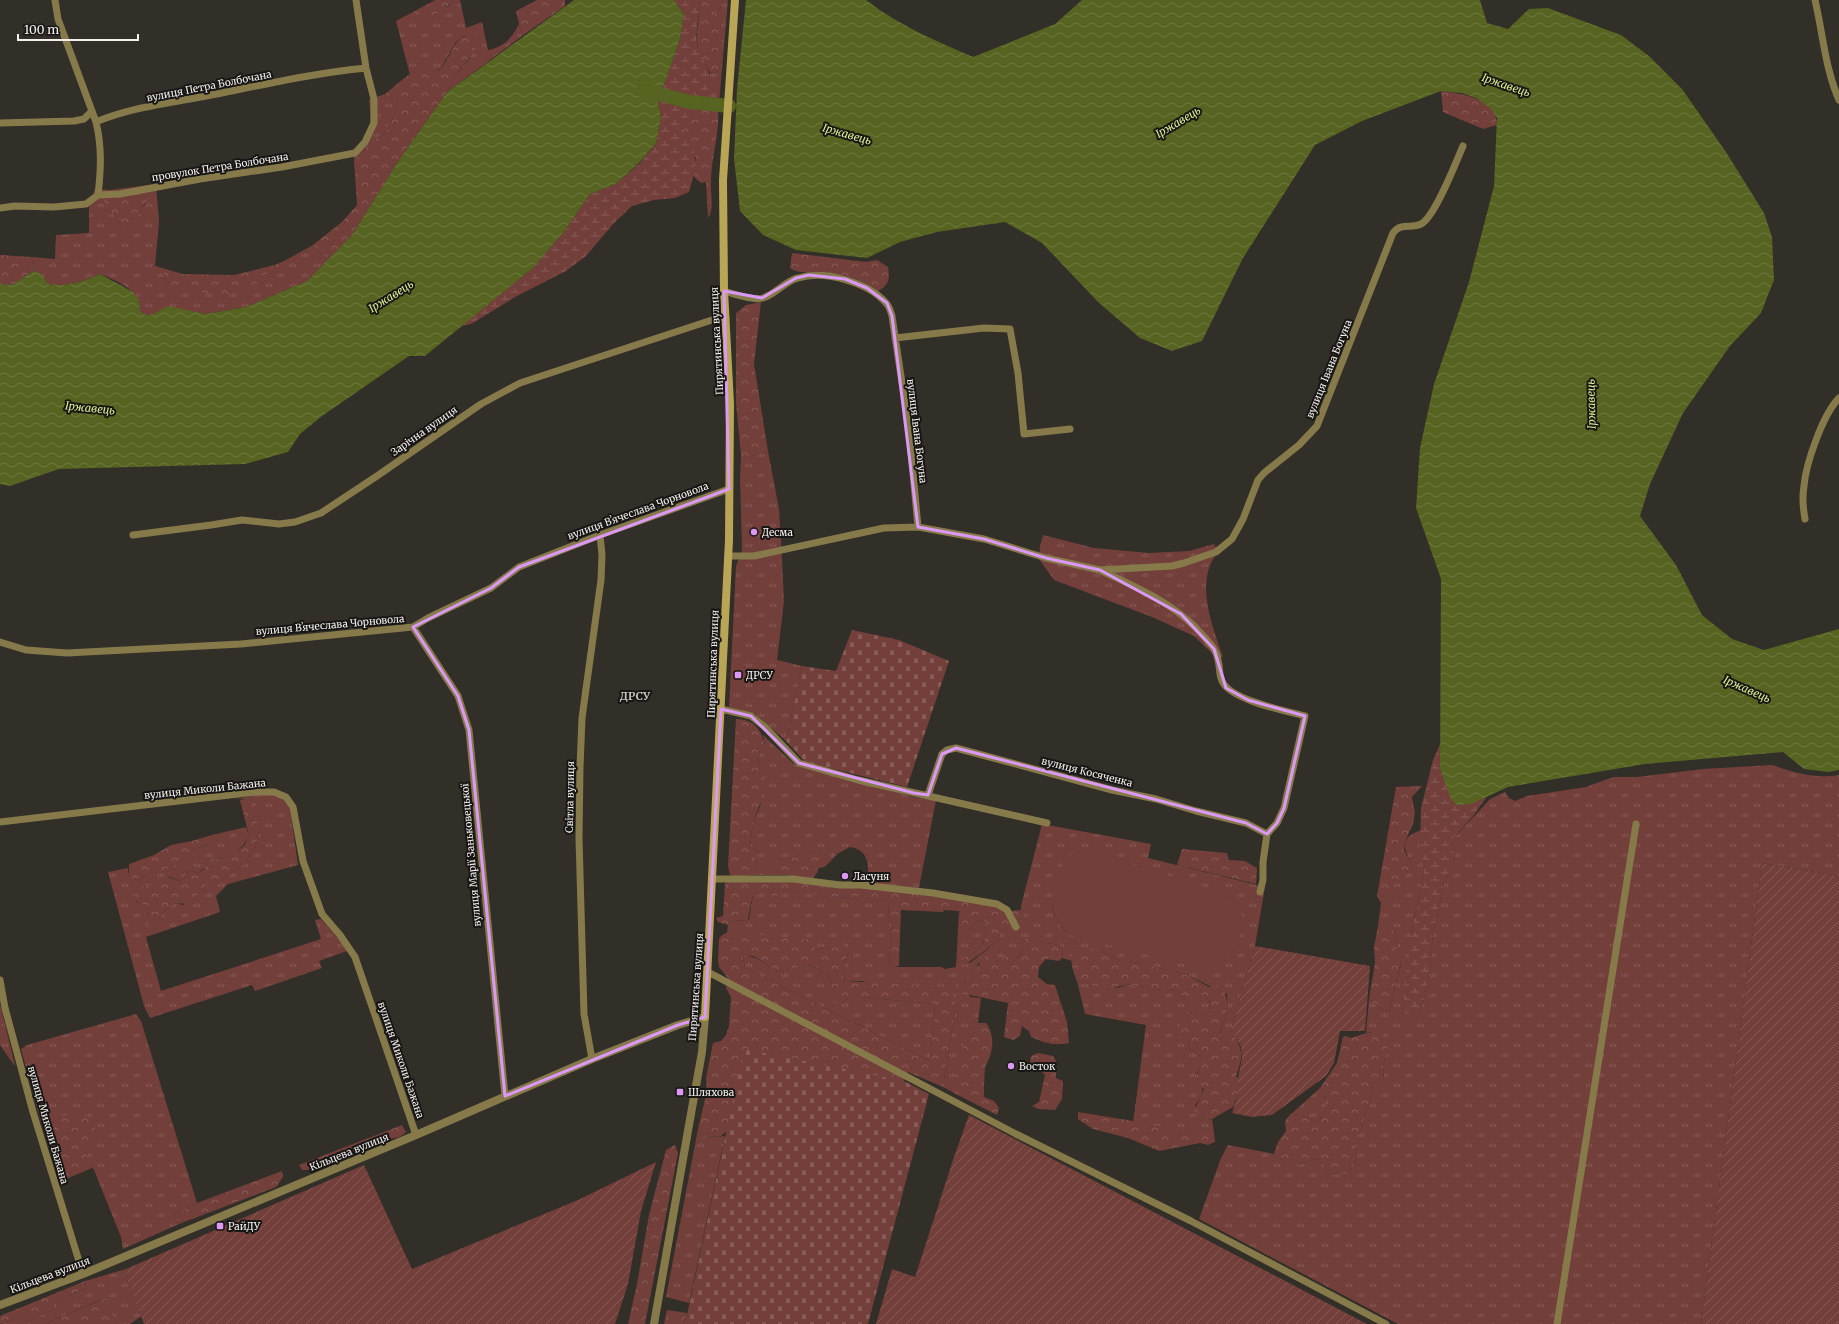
<svg xmlns="http://www.w3.org/2000/svg" width="1839" height="1324" font-family="Merriweather,serif">
	<style>
		.grass { fill: url(#grass-tufts); fill-rule: evenodd }
		.forest { fill: url(#forest-crowns); fill-rule: evenodd }
		.wetland { fill: url(#wetland-marsh) }
		.cemetery { fill: url(#cemetery-stones) }
		.garden { fill: url(#garden-furrows) }
		.pitch { fill: #733f3a }
		.water { fill: url(#water-waves) }
		.lines { fill: none; stroke-linecap: round; stroke-linejoin: round }
		.river { stroke: #566321; stroke-width: 14 }
		.minor { stroke: #867a4a; stroke-width: 7 }
		.tertiary { stroke: #867a4a; stroke-width: 8 }
		.secondary { stroke: #b8a555; stroke-width: 8 }
		.marked { fill: none; stroke: #db99f5; stroke-width: 3; stroke-linejoin: round }
		.poi-dot { fill: #db99f5; stroke: #181614; stroke-width: 1.5 }
		.labels { text-anchor: middle; dominant-baseline: central; stroke-width: 4; stroke-linejoin: round; paint-order: stroke }
		.street-label { font-size: 10px; fill: #f4f1ed; stroke: #181614 }
		.poi-label { font-size: 10px; fill: #f4f1ed; stroke: #181614; text-anchor: start }
		.water-label { font-size: 11px; font-style: italic; fill: #dbf092; stroke: #181614 }
		.neighbourhood-label { font-size: 11px; font-weight: bold; fill: #cbc5be; stroke: #181614 }
	</style>
	<defs>
		<pattern id="grass-tufts" width="24" height="20" patternUnits="userSpaceOnUse"><rect width="24" height="20" fill="#733f3a"/><path d="M3 7l-1-3M5 7V3M7 7l1-3M15 17l-1-3M17 17v-4M19 17l1-3" fill="none" stroke="#885b57"/></pattern>
		<pattern id="forest-crowns" width="20" height="18" patternUnits="userSpaceOnUse"><rect width="20" height="18" fill="#733f3a"/><path d="M2 6a3 3 0 1 1 6 0M12 15a3 3 0 1 1 6 0" fill="none" stroke="#885b57"/></pattern>
		<pattern id="wetland-marsh" width="20" height="14" patternUnits="userSpaceOnUse"><rect width="20" height="14" fill="#733f3a"/><path d="M1 5h8M5 5V1M11 12h8M15 12V8" fill="none" stroke="#885b57"/></pattern>
		<pattern id="cemetery-stones" width="16" height="16" patternUnits="userSpaceOnUse"><rect width="16" height="16" fill="#733f3a"/><path d="M2 7V4a2 2 0 0 1 4 0v3zM10 15v-3a2 2 0 0 1 4 0v3z" fill="#885b57"/></pattern>
		<pattern id="garden-furrows" width="10" height="10" patternUnits="userSpaceOnUse"><rect width="10" height="10" fill="#733f3a"/><path d="M-1 1l2-2M0 10L10 0M9 11l2-2" fill="none" stroke="#885b57"/></pattern>
		<pattern id="water-waves" width="16" height="10" patternUnits="userSpaceOnUse"><rect width="16" height="10" fill="#566321"/><path d="M0 5q4-4 8 0t8 0" fill="none" stroke="#6f7a42"/></pattern>
	</defs>
	<rect width="100%" height="100%" fill="#322e28"/>
	<path class="grass" d="M453 0H460L466 28 482 22 488 50C504 47 512 38 519 24L522 36 447 92 457 73 470 58 465 35 456 42 441 68 433 72H415L410 75 396 21 413 12 418 19 449 6Z
		M722 0H728L719 103 699 101 709 86 710 72 715 73 719 70 722 50 714 15 723 4Z
		M385 94 392 99 398 100 397 110 384 134 370 142 365 150 354 160V150C372 132 372 124 369 100Z
		M156 184 159 222 155 266 162 268 167 286 258 277C268 272 276 275 286 267V260L313 245 322 255 331 257 307 281 246 307 206 314 168 307 153 314 146 315 140 311C138 288 119 282 100 274 81 282 69 287 48 284L42 274 33 271 32 257 55 259 56 235 89 233V206L95 189 110 190ZM146 204 140 209 137 215 139 220 121 227 113 213 104 210Z
		M768 451 779 509 782 559 784 601 777 660 802 666 786 741 755 714 729 707 736 566 742 550 740 478 741 456H752Z
		M1043 535 1094 548 1149 553 1189 551 1214 544 1218 552C1194 581 1212 625 1223 657H1216L1194 636 1152 617 1054 580 1039 559 1040 546Z
		M763 735 795 765 914 797 936 800 919 888 865 883C871 869 869 849 850 847L837 854 830 862 828 855 805 851C796 860 789 859 777 859L774 870 780 871 784 875H754C758 867 755 860 758 851L750 847 753 822 760 807 765 774 759 769 758 750 765 746Z
		M1772 765C1796 773 1814 779 1839 775V876L1762 863 1701 1324H1398L1199 1219 1221 1158 1228 1145 1274 1154 1273 1156 1297 1165 1318 1158 1331 1173 1348 1175 1357 1158 1355 1139 1361 1128 1375 1085 1384 1079 1383 1067 1385 1057 1373 1032 1366 1033 1369 999 1382 1010 1389 1011 1401 964 1396 948 1398 938 1384 922 1378 926 1381 903 1387 900 1391 887 1412 865C1403 848 1399 838 1421 830L1424 872 1411 934 1407 1022 1422 1008 1430 969 1433 931 1445 880 1455 860 1452 840 1490 799 1505 792 1509 798 1515 801 1527 796 1586 787 1613 777H1637L1703 769Z
		M255 795H275L284 800 290 809 298 865 228 884 216 896 220 912 146 937 161 991 321 939 315 920 321 919 339 939 347 951 319 961 322 968 255 991 252 985 150 1018 144 1006 108 872 128 868 129 876 137 880 150 873 176 865 192 850 205 846 214 840 212 835 246 827 249 836C243 848 230 859 216 858L198 873 192 871 186 873 184 878 180 881 170 877 156 879 152 885 145 887 136 901 143 904 148 909 147 922 157 926C160 914 165 909 175 903L183 905 199 893 206 885H216L243 864 255 849 259 831 257 822 246 799H236Z
		M1042 824 1151 844 1148 858 1265 887 1255 946 1230 1033 1224 1038 1218 1039C1223 1024 1229 1010 1227 994L1187 975 1134 962H1123L1104 953 1072 956V961L1062 958 1063 949 1060 945 1039 942 1023 947 1022 953 1017 958 978 963 976 970 970 977H961L970 997 981 998 978 1023H973L963 1047 954 1093 943 1087 956 1004 862 981H845L842 972 849 952 829 945 816 951 727 932 728 925 732 921 749 920 753 895 751 881 762 880 780 893H811L838 897 889 901 888 917 892 922 889 967H941L945 969 956 967 959 911 963 929 967 931 977 921 982 920 987 923C985 946 981 949 961 960L970 963 998 941C1000 931 1005 925 1015 924L1025 912 1021 910V906ZM1085 851 1228 896C1249 911 1242 935 1231 954L1066 932C1059 924 1053 914 1052 904 1051 890 1063 858 1076 852 1079 851 1082 851 1085 851Z
		M743 956C757 956 765 962 774 972L812 965 822 972 829 974 831 984 842 1003 851 996 935 1004 930 1061 745 968Z
		M1077 981 1089 984 1118 988 1128 984 1150 989 1178 991C1183 1002 1196 997 1205 995L1211 1004 1210 1011 1206 1015 1187 1012 1182 1033 1188 1039 1190 1049 1202 1057 1201 1065 1197 1073C1203 1088 1206 1092 1195 1105L1200 1114 1207 1120 1212 1119 1214 1133 1207 1129 1178 1135 1166 1131 1163 1126 1147 1127 1133 1123 1146 1025 1085 1014Z
		M0 1004 15 1065H14L0 1045Z
		M136 1014 141 1021 197 1203 175 1214 179 1224 123 1249 121 1237 94 1170 86 1159 87 1144 96 1128 60 1117 47 1128 41 1122 21 1049 27 1045Z
		M1320 1088V1093L1325 1095C1328 1106 1325 1114 1317 1122L1299 1115 1289 1116Z
		M698 1129 703 1138 725 1136 689 1303 666 1297Z
		M126 1269 127 1280 142 1316 130 1324H116L105 1298 45 1324H0L22 1316 33 1319 50 1310 56 1301 86 1288 85 1281Z"/>
	<path class="forest" d="M435 0H453C446 11 431 17 418 20L413 12Z
		M537 0H565V6L522 36 516 11Z
		M700 0H722L723 4 714 15C728 29 722 52 719 70L715 73 710 72C706 65 700 57 698 50 695 33 700 17 700 0Z
		M471 33 479 36 478 44 474 52 457 73 447 92 399 160 352 235 331 257 322 255 313 245 342 222 357 205 354 160 365 150 370 142 384 134 397 110 398 100H392L385 94C392 89 407 74 415 72 424 69 435 75 442 67 453 54 452 39 471 33Z
		M1441 91C1461 93 1498 99 1497 125L1483 129 1443 112Z
		M695 105 718 109C720 135 710 161 711 187 711 197 714 210 708 218L706 182 701 183 693 176 696 158 682 127 689 112Z
		M142 194 148 198C145 205 140 208 137 215L139 220C134 226 129 229 121 227L113 213 104 210V201Z
		M792 253 866 262 877 260 888 267C890 279 889 285 878 291 862 279 843 274 823 272 812 271 800 275 790 268Z
		M0 255 32 257 33 271 12 285 0 284Z
		M286 260V267C276 275 269 272 258 277L257 286 248 290 221 296 167 286 162 268 183 274 234 275 275 265Z
		M761 302 754 364 768 451 752 456H741L736 403V313L746 305Z
		M736 719C754 719 762 730 765 747L758 750 759 769 765 774 766 789 753 822 750 847 758 851C755 860 758 867 754 875L737 877 730 875 728 866Z
		M1422 786 1412 797 1415 813 1413 824 1405 842 1404 850 1412 865 1392 887 1387 900 1381 903 1377 896 1396 787Z
		M246 799 254 800 261 815 257 822 259 831 255 849 243 864 216 885H206C195 897 192 906 175 903 165 909 160 914 157 926L150 929 147 922 148 909C143 904 137 903 134 897L139 887 152 885 156 879 164 876 180 881 184 878 186 873 192 871 198 873 203 870 210 859 222 858 238 850 244 846 249 836 240 800Z
		M212 835 214 840 205 846 192 850 186 861 164 870 150 873 137 880 129 877V864L154 855 171 845 192 841Z
		M1182 849 1227 853 1229 860 1245 861 1257 868 1256 884 1177 865Z
		M805 851 828 855 830 862 824 867 819 868 817 873 812 879 784 875 780 871 774 870 768 865 769 861C784 857 793 862 805 851Z
		M762 880 862 887 996 905 1006 911 1021 910 1025 912C1023 930 1002 919 998 941L965 965 959 964 961 959C981 950 985 946 987 923L982 920 977 921 967 931 963 929 959 911 944 910 943 912 901 910 899 966 889 967 892 922 888 917 889 901C872 900 855 899 839 897 821 896 789 888 774 897L760 893 758 889 759 882Z
		M731 881H751L755 883 748 920 732 921 728 925 718 922 716 918 723 916 725 883Z
		M1384 922 1389 926 1398 938 1396 948 1401 963 1389 1011 1382 1010 1369 999 1375 962 1374 947 1378 926Z
		M727 932 812 940 816 951 829 945 842 944 849 952 842 972 845 981 951 987 956 1004 943 1087 908 1072 904 1081 869 1093 728 1130 721 1136 703 1138 698 1129 707 1091 706 1078 713 1043 721 1041 726 1035 729 1026 731 997 726 988 728 978 719 967 718 961 719 939 721 936ZM753 956 764 962 774 972 813 965 822 972 829 974 831 984 826 989 831 1002 842 1003 851 996 935 1004 930 1061 745 968 743 957Z
		M1030 937 1040 942 1060 945 1063 949 1062 958 1059 961 1046 959 1039 967 1038 977 1047 984 1055 985 1067 1022 1069 1043C1054 1046 1045 1043 1031 1037L1029 1031 1022 1026 1020 1036 1013 1040 1004 1037 1008 1003 955 992 957 981 961 977H970C978 969 979 960 989 954L994 955 997 961 1008 955 1017 958 1022 953 1025 939Z
		M1083 948 1096 949 1123 962H1134L1187 975 1209 987 1220 985C1234 1002 1224 1019 1218 1039L1224 1038 1230 1033H1233C1244 1053 1243 1055 1236 1077L1238 1078V1093L1233 1107 1212 1119 1207 1120 1200 1114 1194 1113C1196 1104 1201 1098 1204 1089L1195 1084 1202 1057 1190 1049 1188 1039 1182 1033 1179 1026 1182 1017 1187 1012 1206 1015 1210 1011 1211 1004 1205 995 1197 997 1192 1000 1180 995 1178 991 1150 989 1128 984 1109 989 1077 981C1074 974 1068 958 1074 952 1076 950 1080 949 1083 948Z
		M973 1023H986C993 1032 994 1044 990 1056 989 1060 986 1064 985 1068 984 1077 984 1087 984 1097L994 1101 999 1108 997 1115 954 1093C955 1080 965 1030 973 1023Z
		M1373 1032 1382 1034 1388 1045 1383 1067 1384 1080 1375 1085 1361 1128 1356 1139 1357 1158 1348 1175 1331 1173 1318 1158 1297 1165 1273 1156 1278 1142 1286 1131 1285 1121 1289 1116 1299 1115 1317 1122C1325 1114 1328 1106 1325 1095L1320 1093V1088L1337 1063 1343 1037 1346 1036 1351 1038 1363 1034Z
		M1038 1053 1053 1056 1056 1061V1078L1063 1081 1062 1099 1055 1110 1038 1109 1032 1106 1039 1102 1045 1075 1039 1069 1029 1068 1031 1056Z
		M79 1112 90 1118 96 1128C88 1144 82 1152 92 1168L59 1182 47 1128 60 1117Z
		M1078 1112 1133 1121V1123H1142L1147 1127 1163 1126 1166 1131 1178 1135 1207 1129 1214 1133 1215 1142 1208 1145 1200 1143 1159 1151 1128 1138 1093 1129 1078 1119Z
		M402 1125 406 1132 400 1137 384 1140 358 1154 307 1170H302L299 1165Z
		M675 1145 678 1153 645 1324H628L637 1284 649 1215 666 1150Z
		M282 1171 283 1177 276 1187 179 1224 175 1214 197 1203Z
		M85 1281 86 1288 56 1301 51 1310 33 1319 22 1316 0 1324V1316Z
		M106 1298 116 1324H45Z
		M667 1310 687 1313 685 1324H664Z"/>
	<path class="wetland" d="M674 0H700C700 16 693 36 699 52 704 64 713 71 709 86 706 96 697 103 691 111 687 116 685 122 682 127 700 154 697 163 689 192L675 198 654 200 632 206 614 223 586 256 566 271 517 296 471 324 461 326 533 268 563 233 590 194 616 184 641 162 656 143 661 119 658 102 680 39 684 14Z
		M1440 744V769L1471 804 1488 795 1473 816 1452 840 1455 860 1445 880 1433 931 1430 969 1422 1008 1407 1023 1404 1002 1405 979 1411 934 1424 872 1420 842 1421 808 1433 760Z"/>
	<path class="cemetery" d="M852 630 899 640 949 661 907 787 805 762 786 741 802 666 836 671Z
		M744 1049 904 1081 929 1094 868 1324H685Z"/>
	<path class="garden" d="M1762 863 1839 876V1324H1701Z
		M1255 946 1370 966 1365 1031H1340L1334 1063 1326 1076 1272 1115 1252 1117 1232 1113 1238 1093V1078L1242 1058 1241 1047 1233 1033H1230Z
		M969 1115 1367 1324H876L892 1269 915 1277 954 1157Z
		M656 1162 641 1211 628 1284 615 1324H144L127 1280 126 1269 364 1165 412 1269 578 1200Z"/>
	<path class="pitch" d="M1085 851 1101 854 1222 893C1231 897 1238 903 1241 913 1247 930 1234 957 1218 965 1214 967 1207 967 1202 968L1072 936C1061 929 1054 917 1052 904 1050 890 1061 859 1076 852 1079 851 1082 851 1085 851Z"/>
	<path class="water" d="M574 0H674L684 14 680 39 658 102 661 119 656 143 641 161 616 184 590 194 563 233 533 268 425 356H409L322 416 300 434 288 452 245 464 59 469 10 486 0 484V284L12 285 33 271 42 274 48 284C68 287 82 282 100 274L133 292 139 300 140 311 146 315 153 314 168 306 206 314 246 307 307 281 352 235 399 160 447 92Z
		M746 0H866C898 25 936 41 973 57L1055 24 1082 0H1480L1487 23 1508 29 1529 9 1548 8 1621 35 1649 56 1682 89 1726 152 1764 213 1772 237 1774 280 1761 313 1730 346 1683 413 1650 484 1640 516 1676 565 1702 615 1732 639 1764 650 1839 629V770L1829 772 1804 769 1783 752 1645 764 1508 787 1471 804 1457 805 1451 799 1440 769 1441 579 1416 508 1420 448 1434 384 1469 282 1494 186 1497 118 1490 108 1476 98 1462 93 1441 91 1362 121 1315 145 1243 258 1202 341 1172 351 1140 338 1099 303 1042 243 1005 222 937 232 900 242 867 258 796 250 763 235 740 211 734 159 737 89Z"/>
	<g class="lines">
		<path class="river" d="M643 90 690 102 729 106"/>
		<path class="minor" d="M55 0 58 19 96 122C131 107 172 103 211 95 262 85 314 73 366 68
			M1815 0C1823 34 1825 68 1839 100
			M96 122C102 147 101 169 98 195
			M0 123 74 121 84 119 92 111
			M0 208 15 206 54 207 86 204 98 195 120 194 200 179 282 167 355 153 365 142 374 123V99L366 68 356 0
			M724 291C733 294 754 301 763 298 776 294 785 281 798 278 824 270 868 282 886 303 889 306 891 312 892 316L909 430 918 527
			M895 338 984 328 1010 329 1018 373 1024 434 1070 429
			M1805 519C1803 508 1802 497 1804 486 1806 463 1823 414 1839 398
			M133 535 211 525 242 520 279 524 295 522 321 513 377 476 481 404 520 383 718 318H726
			M728 556H754L884 528 918 527 984 539 1046 558 1100 570 1172 566 1184 563 1216 552 1232 539 1243 519 1258 480 1264 473 1299 445 1317 426 1393 233C1401 222 1411 229 1421 224 1435 217 1456 162 1463 146
			M1100 570C1133 586 1170 601 1196 628 1205 638 1216 647 1218 660 1220 667 1219 675 1222 681 1230 700 1286 711 1305 716L1284 808 1277 823 1267 834 1263 862V880L1260 892
			M413 627 458 696 469 730 505 1096
			M0 642 26 650 67 653 241 644 413 627 428 618 491 588 519 567 600 535 729 489
			M721 709 751 716 765 727 799 763 858 780 1047 823
			M928 795 942 754 947 750 956 748 1112 790 1156 799 1196 811 1246 823 1267 834
			M0 822 255 792H274L286 797 293 807 303 861 322 914 340 935 355 957 416 1135
			M713 879H793L840 885H861L933 893 997 904 1007 910 1016 927
			M708 972 1016 1134 1191 1221 1386 1324
			M0 980 5 1008 33 1112 83 1274
			M592 1059 584 1014 579 838 580 768 582 718 601 580 602 555 600 535
			M1557 1324 1636 824"/>
		<path class="tertiary" d="M0 1305 83 1274 416 1135 592 1059 678 1025 705 1017 702 1052 689 1125 654 1324"/>
		<path class="secondary" d="M705 1017 729 540 730 404 724 291 723 180 735 0"/>
	</g>
	<path class="marked" d="M809 275 845 279 867 288 887 303 892 316 918 527 984 539 1046 558 1100 570 1181 614 1214 649 1226 688 1248 700 1305 716 1284 808 1277 823 1267 834 1246 823 956 748 942 754 928 795 914 793 799 763 751 716 721 709 705 1017 678 1025 505 1096 469 730 458 696 413 627 491 588 519 567 729 489 724 291 762 298 796 278Z"/>
	<g class="poi-dot">
		<circle cx="754" cy="532" r="4"/>
		<rect x="734" y="671" width="8" height="8" rx="2"/>
		<circle cx="845" cy="876" r="4"/>
		<circle cx="1011" cy="1066" r="4"/>
		<rect x="676" y="1088" width="8" height="8" rx="2"/>
		<rect x="216" y="1222" width="8" height="8" rx="2"/>
	</g>
	<g class="labels">
		<g class="street-label">
			<text transform="translate(209 86) rotate(-11)">вулиця Петра Болбочана</text>
			<text transform="translate(220 167) rotate(-9)">провулок Петра Болбочана</text>
			<text transform="translate(717 341) rotate(-93)">Пирятинська вулиця</text>
			<text transform="translate(1329 369) rotate(-68)">вулиця Івана Богуна</text>
			<text transform="translate(424 431) rotate(-35)">Зарічна вулиця</text>
			<text transform="translate(917 431) rotate(83)">вулиця Івана Богуна</text>
			<text transform="translate(638 511) rotate(-20)">вулиця Вʼячеслава Чорновола</text>
			<text transform="translate(330 625) rotate(-5)">вулиця Вʼячеслава Чорновола</text>
			<text transform="translate(713 664) rotate(-88)">Пирятинська вулиця</text>
			<text transform="translate(1087 772) rotate(14)">вулиця Косяченка</text>
			<text transform="translate(205 789) rotate(-6)">вулиця Миколи Бажана</text>
			<text transform="translate(570 797) rotate(-89)">Світла вулиця</text>
			<text transform="translate(471 855) rotate(-95)">вулиця Марії Заньковецької</text>
			<text transform="translate(696 987) rotate(-86)">Пирятинська вулиця</text>
			<text transform="translate(401 1060) rotate(71)">вулиця Миколи Бажана</text>
			<text transform="translate(48 1125) rotate(74)">вулиця Миколи Бажана</text>
			<text transform="translate(349 1152) rotate(-22)">Кільцева вулиця</text>
			<text transform="translate(50 1275) rotate(-21)">Кільцева вулиця</text>
		</g>
		<g class="poi-label">
			<text x="762" y="532">Десма</text>
			<text x="746" y="675">ДРСУ</text>
			<text x="853" y="876">Ласуня</text>
			<text x="1019" y="1066">Восток</text>
			<text x="688" y="1092">Шляхова</text>
			<text x="228" y="1226">РайДУ</text>
		</g>
		<g class="water-label">
			<text transform="translate(1506 85) rotate(19)">Іржавець</text>
			<text transform="translate(1178 122) rotate(-31)">Іржавець</text>
			<text transform="translate(847 134) rotate(16)">Іржавець</text>
			<text transform="translate(391 296) rotate(-32)">Іржавець</text>
			<text transform="translate(1591 404) rotate(-91)">Іржавець</text>
			<text transform="translate(90 408) rotate(6)">Іржавець</text>
			<text transform="translate(1747 689) rotate(24)">Іржавець</text>
		</g>
		<g class="neighbourhood-label">
			<text x="635" y="696">ДРСУ</text>
		</g>
	</g>
	<path d="M18 34v6h120v-6" fill="none" stroke="#f4f1ed" stroke-width="2"/>
	<text x="24" y="34" font-size="12" fill="#f4f1ed" stroke="#181614" stroke-width="3" paint-order="stroke">100 m</text>
</svg>
